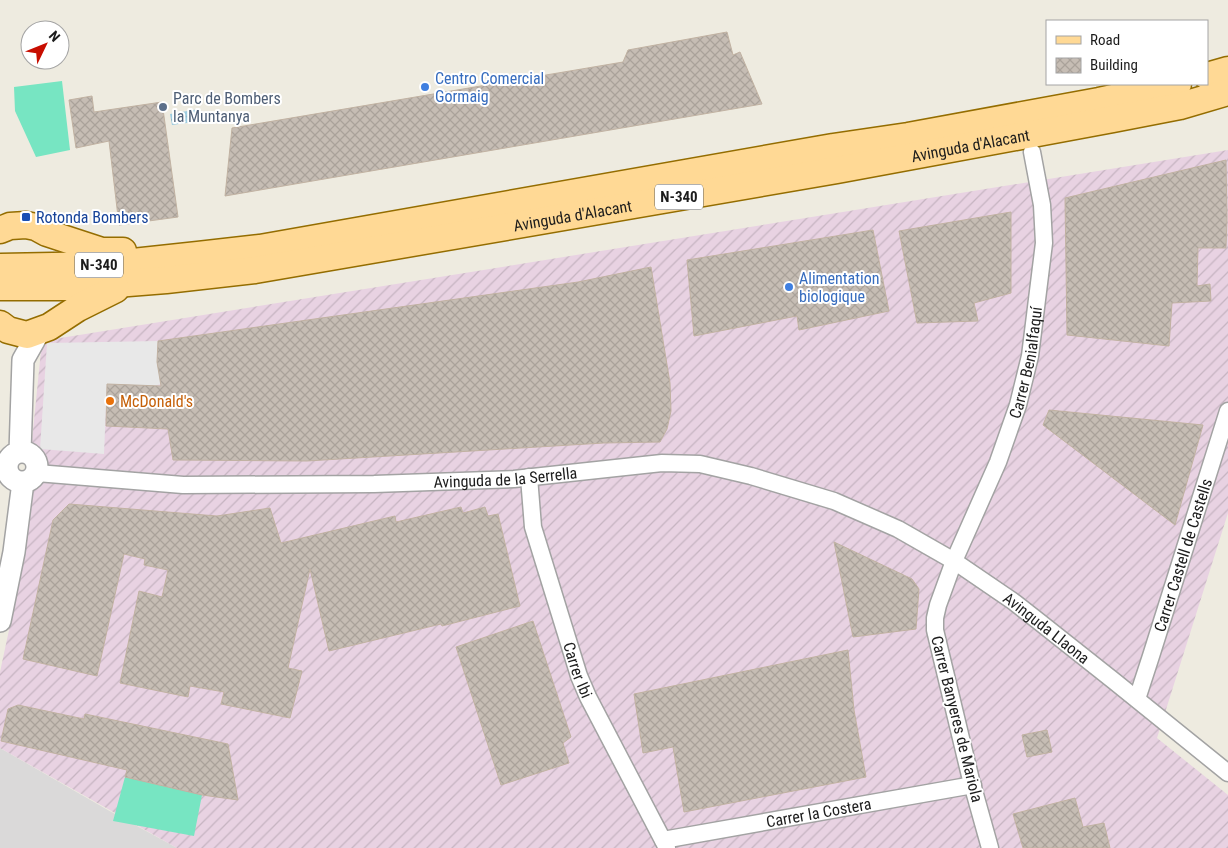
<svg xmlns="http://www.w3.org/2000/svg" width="1228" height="848" font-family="'Roboto Condensed',sans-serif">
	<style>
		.residential { fill: #dad9d9 }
		.industrial { fill: url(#industrial-furrows) }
		.pitch { fill: #77e5c2 }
		.parking { fill: #e8e8e8 }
		.water { fill: url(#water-waves) }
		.building { fill: url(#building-cross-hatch); stroke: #c1b2a2 }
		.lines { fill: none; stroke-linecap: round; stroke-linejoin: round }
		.minor-casing { stroke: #a3a3a3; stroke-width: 19 }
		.tertiary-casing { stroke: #a3a3a3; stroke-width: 24 }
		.primary-casing { stroke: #946d00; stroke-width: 29 }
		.minor { stroke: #fff; stroke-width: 16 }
		.tertiary { stroke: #fff; stroke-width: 21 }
		.primary { stroke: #ffd995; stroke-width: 26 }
		.shop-dot { fill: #3f7fe0; stroke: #fff; stroke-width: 2 }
		.service-dot { fill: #5c6f8a; stroke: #fff; stroke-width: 2 }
		.transit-dot { fill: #1a4fb4; stroke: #fff; stroke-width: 2 }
		.food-dot { fill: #e8710a; stroke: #fff; stroke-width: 2 }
		.labels { text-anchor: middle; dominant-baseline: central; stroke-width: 4; stroke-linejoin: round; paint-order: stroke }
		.shield { fill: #fff; stroke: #606060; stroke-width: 1 }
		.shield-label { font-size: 15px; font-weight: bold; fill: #1c1c1c }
		.shop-label { font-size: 16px; fill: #366cbe; stroke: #fff; text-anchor: start }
		.service-label { font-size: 16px; fill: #4e5e75; stroke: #fff; text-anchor: start }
		.street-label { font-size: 16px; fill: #1c1c1c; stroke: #fff }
		.transit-label { font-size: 16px; fill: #164399; stroke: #fff; text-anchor: start }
		.food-label { font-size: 16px; fill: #c56008; stroke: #fff; text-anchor: start }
	</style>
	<defs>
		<pattern id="industrial-furrows" width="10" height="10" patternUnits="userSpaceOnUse" patternTransform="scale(1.25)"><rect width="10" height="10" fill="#e8d2e2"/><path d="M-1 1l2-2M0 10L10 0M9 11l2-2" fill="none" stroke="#c6b4c1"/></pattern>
		<pattern id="water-waves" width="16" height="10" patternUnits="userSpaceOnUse" patternTransform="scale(1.25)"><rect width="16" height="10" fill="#9dcce0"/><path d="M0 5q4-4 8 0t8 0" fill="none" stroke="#87afc0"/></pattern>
		<pattern id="building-cross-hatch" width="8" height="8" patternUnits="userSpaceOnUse" patternTransform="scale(1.25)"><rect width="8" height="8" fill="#c6bdb4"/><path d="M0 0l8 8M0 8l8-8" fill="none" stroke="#aaa29a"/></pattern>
	</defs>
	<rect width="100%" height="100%" fill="#eeebe0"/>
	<path class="residential" d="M0 748 106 809 177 848H0Z"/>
	<path class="industrial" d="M1228 150V513L1157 738 1228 795V848H177L0 748V672L12 616 26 539 31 450 42 341Z"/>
	<path class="pitch" d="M62 81 70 150 36 157 15 111 14 87Z
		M125 777 202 795 194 836 113 821Z"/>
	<path class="parking" d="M158 341 157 362 161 384 154 386 107 384 104 454 40 449 47 343Z"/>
	<path class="water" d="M199 109 201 121 172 125 170 114Z"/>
	<path class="building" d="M727 32 733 55 740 52 762 104 225 196 232 128 623 62 628 50Z
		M92 96 94 112 162 102 178 217 119 225 109 141 76 148 69 100Z
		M1226 160 1227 218 1226 248H1198L1197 286 1210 284 1211 301 1172 303 1169 346 1067 335 1065 198Z
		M1011 212V293L974 303 978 321 917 323 899 231Z
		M873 230 889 311 799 330 797 316 694 336 687 260Z
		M651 267 670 383 671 411 667 429 660 442 604 443 307 461 173 460 168 429 106 426 107 384 161 386 157 362 158 341 578 282Z
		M1049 410 1203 425 1175 525 1043 425Z
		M69 504 217 516 270 508 281 543 395 516 396 522 461 507 463 513 485 507 488 516 498 514 520 606 442 626 441 624 329 651 310 569 288 668 302 671 290 718 221 704 224 692 190 686 188 697 120 683 139 591 162 597 168 570 144 565 145 559 124 554 97 676 23 659 53 520Z
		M834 542 912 579 919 589 916 629 853 637Z
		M533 621 571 737 563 743 569 763 501 785 456 647Z
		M848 650 854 710 866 777 684 812 673 747 643 753 634 694Z
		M18 705 84 719 85 714 228 744 238 800 202 795 125 777 127 770 1 741 8 709Z
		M1047 730 1052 752 1027 757 1022 735Z
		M1075 798 1083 827 1104 823 1110 848H1023L1013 814Z"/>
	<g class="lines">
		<g class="minor-casing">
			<g id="minor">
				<path d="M0 465 7 466"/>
				<path id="s1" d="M37 473 183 485 374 484 514 479 662 463 700 464 751 476 834 501 898 529 954 561 1014 602 1037 620 1114 681 1228 773"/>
				<path id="s2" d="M529 477 533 527 579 676 588 697 667 848"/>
				<path id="s3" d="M1137 699 1151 656 1228 411"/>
				<path id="s4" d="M663 840 973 785"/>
				<path id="s5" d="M990 848 971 780 935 630V618L938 605 954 561 998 462 1018 405 1030 356 1044 243 1042 205 1032 152"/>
			</g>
		</g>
		<g class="tertiary-casing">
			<path id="tertiary" d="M7 467a15 15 0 1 1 30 0a15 15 0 1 1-30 0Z
				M20 452 23 360 40 330
				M0 621 14 552 23 482"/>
		</g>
		<g class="primary-casing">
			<g id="primary">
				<path d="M1207 76 1228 70"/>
				<path d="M0 230 10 226 26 225 36 227 47 233 102 251H123"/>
				<path d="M0 267 105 265 198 255 260 248 833 147 908 136 1099 101 1178 84"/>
				<path id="s6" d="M0 287H78L166 280 255 270 837 170 1113 119 1180 106 1228 92"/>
				<path d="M0 324 8 330 27 335 49 327 78 308 116 289"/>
			</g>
		</g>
		<use href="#minor" class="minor"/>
		<use href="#tertiary" class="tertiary"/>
		<use href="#primary" class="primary"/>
	</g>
	<g class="shop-dot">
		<circle cx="425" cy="87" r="5"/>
		<circle cx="789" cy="287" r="5"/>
	</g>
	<circle class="service-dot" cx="163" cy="107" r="5"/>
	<rect class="transit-dot" x="21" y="212" width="10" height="10" rx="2.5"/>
	<circle class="food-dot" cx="110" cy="401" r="5"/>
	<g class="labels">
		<g class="shield">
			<rect x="655" y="184.5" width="48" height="25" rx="4"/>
			<rect x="75" y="252.5" width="48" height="25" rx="4"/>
		</g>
		<g class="shield-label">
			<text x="679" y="197">N-340</text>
			<text x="99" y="265">N-340</text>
		</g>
		<g class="shop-label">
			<text x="435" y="78">Centro Comercial<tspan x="435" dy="18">Gormaig</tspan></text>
			<text x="799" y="278">Alimentation<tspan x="799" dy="18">biologique</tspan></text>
		</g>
		<g class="service-label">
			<text x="173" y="98">Parc de Bombers<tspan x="173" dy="18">la Muntanya</tspan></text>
		</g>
		<g class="street-label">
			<text stroke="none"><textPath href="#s6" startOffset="982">Avinguda d'Alacant</textPath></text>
			<text stroke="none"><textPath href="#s6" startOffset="578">Avinguda d'Alacant</textPath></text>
			<text stroke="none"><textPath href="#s5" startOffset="509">Carrer Benialfaquí</textPath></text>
			<text stroke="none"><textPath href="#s1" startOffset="469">Avinguda de la Serrella</textPath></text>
			<text stroke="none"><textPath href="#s3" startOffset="151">Carrer Castell de Castells</textPath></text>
			<text stroke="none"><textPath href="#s1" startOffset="1052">Avinguda Llaona</textPath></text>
			<text stroke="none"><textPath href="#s2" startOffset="200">Carrer Ibi</textPath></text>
			<text transform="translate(957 719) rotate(76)">Carrer Banyeres de Mariola</text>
			<text stroke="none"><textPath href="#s4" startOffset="158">Carrer la Costera</textPath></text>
		</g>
		<g class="transit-label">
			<text x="36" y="217">Rotonda Bombers</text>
		</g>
		<g class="food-label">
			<text x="120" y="401">McDonald's</text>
		</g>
	</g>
	<rect x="1046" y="20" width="162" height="65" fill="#ffffff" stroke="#a4a4a4"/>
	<rect x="1056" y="36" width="25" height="8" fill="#ffd995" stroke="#a4a4a4"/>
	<text x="1090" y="45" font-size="15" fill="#1c1c1c">Road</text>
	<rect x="1056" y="58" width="25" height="15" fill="url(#building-cross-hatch)" stroke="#a4a4a4"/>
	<text x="1090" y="70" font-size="15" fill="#1c1c1c">Building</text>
	<g transform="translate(45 45) rotate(47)"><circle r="24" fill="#ffffff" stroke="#a4a4a4"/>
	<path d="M0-4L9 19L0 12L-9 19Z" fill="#c80e00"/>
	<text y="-8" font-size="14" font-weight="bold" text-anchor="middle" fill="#1c1c1c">N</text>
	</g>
</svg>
